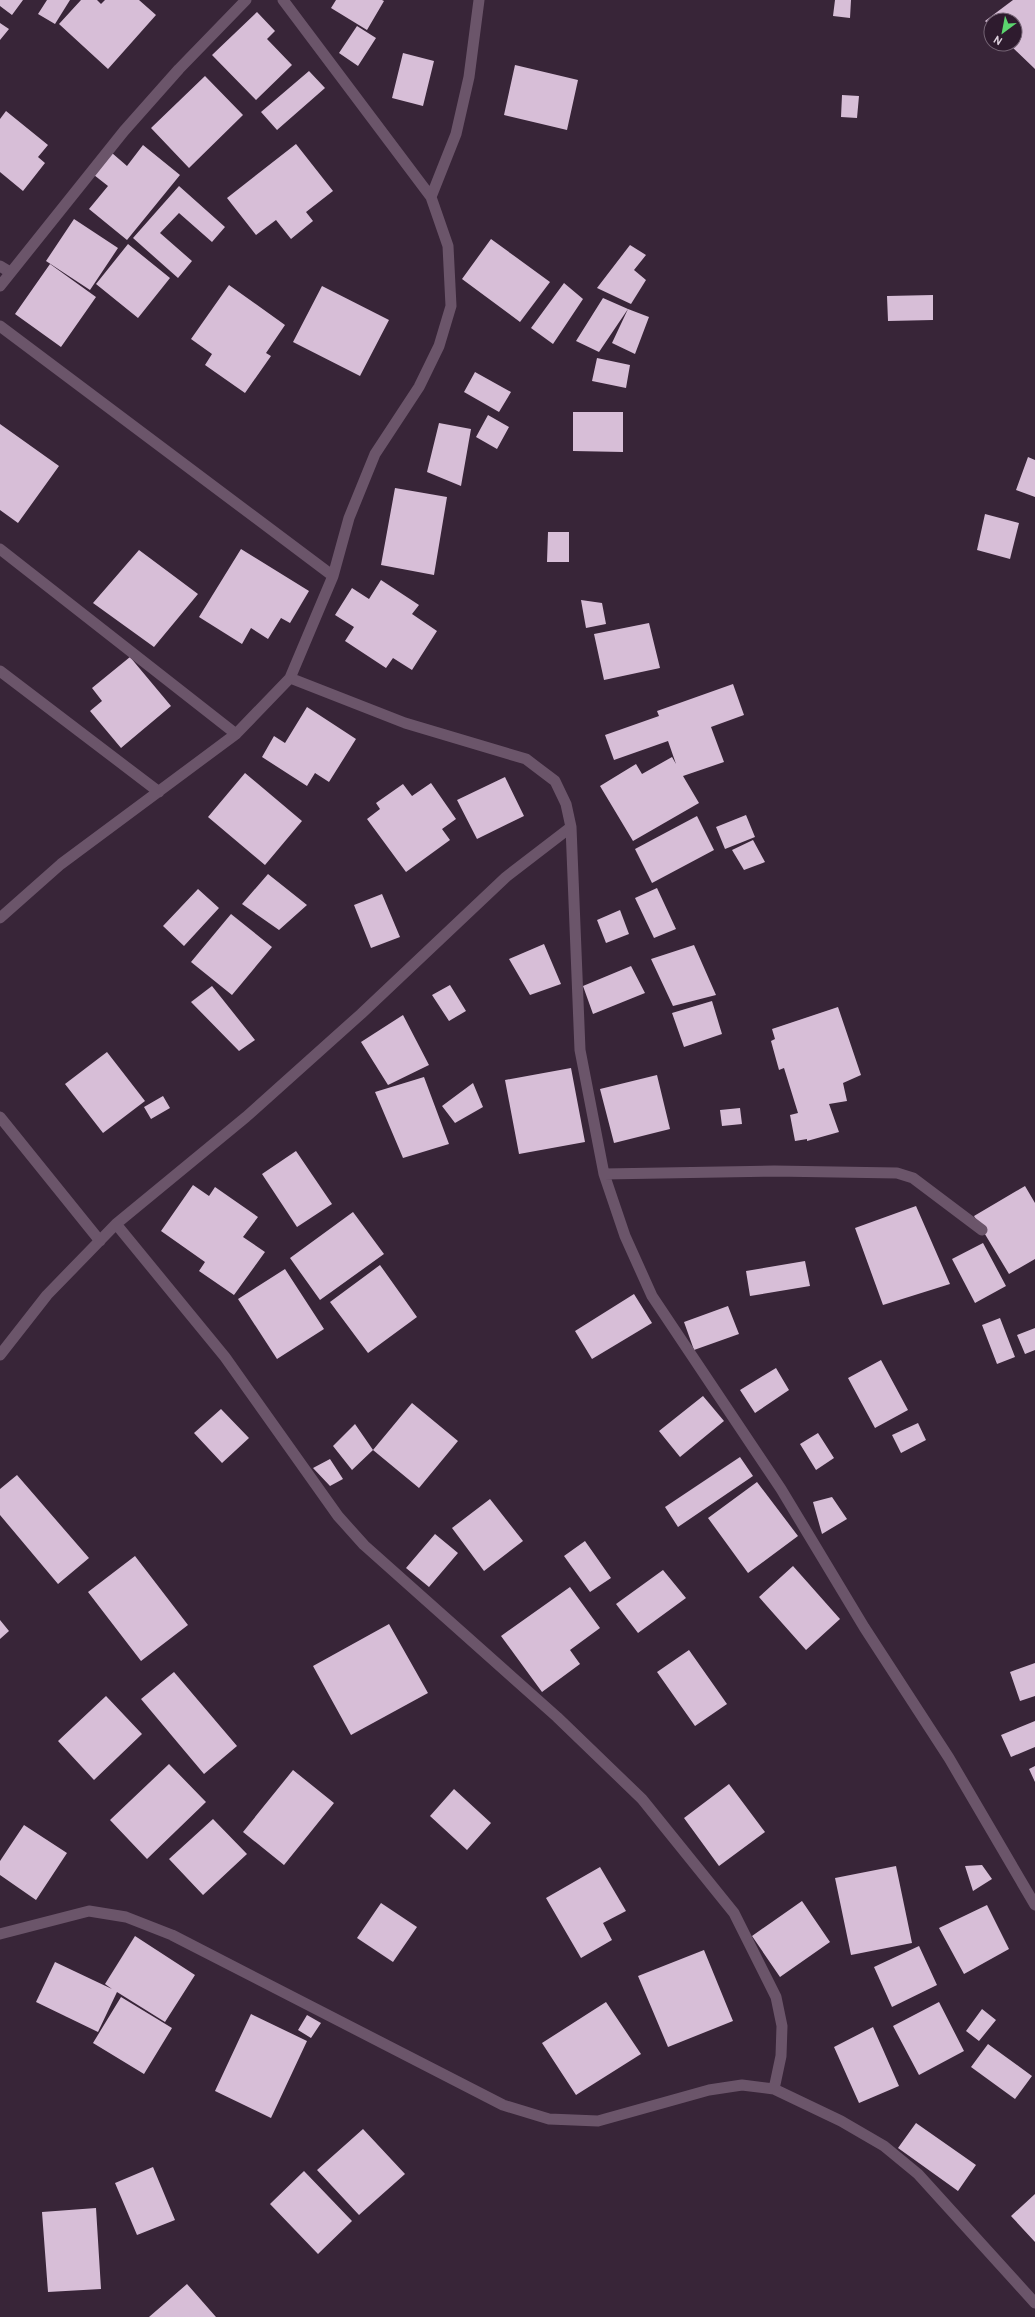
<svg xmlns="http://www.w3.org/2000/svg" width="1035" height="2317" font-family="Overpass,sans-serif">
	<style>
		.building { fill: #d7bed7 }
		.lines { fill: none; stroke-linecap: round; stroke-linejoin: round }
		.service { stroke: #6b556a; stroke-width: 11 }
		.minor { stroke: #6b556a; stroke-width: 11 }
	</style>
	<rect width="100%" height="100%" fill="#382538"/>
	<path class="building" d="M0 0H23L12 15 0 6Z
		M47 0H70L55 24 38 14Z
		M81 0H97L101 4 105 0H139L156 15 108 69 59 24Z
		M336 0H382L384 1 367 30 331 8Z
		M835 0H851L850 18 833 16Z
		M1013 0H1035V69L1009 44H1015V20H991V27L985 21Z
		M257 12 275 31 267 39 292 65 256 100 212 55Z
		M0 23 9 29 0 40Z
		M357 26 376 38 358 66 339 53Z
		M403 53 434 61 423 106 392 98Z
		M515 65 578 80 567 130 504 115Z
		M309 71 325 88 277 130 261 112Z
		M205 76 243 115 189 168 151 128Z
		M842 95 859 96 857 118 841 117Z
		M6 111 48 145 38 157 45 163 23 191 0 172V119Z
		M296 144 333 191 306 212 313 221 291 239 276 220 256 235 227 198Z
		M143 145 180 175 127 240 89 209 108 186 94 175 112 153 127 166Z
		M179 186 225 227 212 242 179 213 160 233 192 261 178 278 133 238Z
		M74 219 118 248 90 290 46 261Z
		M491 239 550 282 520 322 462 279Z
		M128 244 170 278 138 318 96 284Z
		M630 245 646 255 634 270 646 280 631 304 597 288Z
		M50 264 96 297 61 347 15 314Z
		M564 283 583 299 553 344 531 328Z
		M229 285 285 325 266 353 271 356 245 393 205 365 212 354 191 339Z
		M322 286 389 320 360 376 293 342Z
		M933 295V320L888 321 887 296Z
		M603 298 628 309 599 352 576 341Z
		M628 309 649 317 635 354 612 343Z
		M597 358 630 365 626 388 592 381Z
		M475 372 511 392 499 412 464 392Z
		M573 412H623V452L573 451Z
		M488 415 509 427 497 449 476 437Z
		M439 423 471 429 461 486 427 472Z
		M0 424 59 466 18 523 0 510Z
		M1028 457 1035 460V497L1016 490Z
		M395 488 447 497 434 575 381 565Z
		M985 514 1019 523 1010 559 977 550Z
		M548 532H569V562H547Z
		M241 549 309 591 290 623 281 618 268 639 251 628 242 644 199 617Z
		M139 550 198 594 154 647 93 603Z
		M381 580 419 605 412 614 437 631 412 670 393 658 386 668 345 641 354 627 335 615 352 588 369 599Z
		M581 600 602 603 606 624 586 628Z
		M649 623 660 668 604 680 594 634Z
		M130 657 171 706 121 748 90 711 102 701 92 688Z
		M733 684 744 715 711 727 724 762 683 776 699 803 633 841 600 786 636 764 642 774 672 757 676 764 668 741 614 760 605 735 659 716 657 711Z
		M307 707 356 739 329 782 315 773 307 786 262 757 274 736 285 743Z
		M245 773 302 821 265 865 208 817Z
		M505 777 524 816 477 839 457 800Z
		M431 783 456 819 442 829 450 840 406 872 367 819 380 809 376 803 403 784 412 796Z
		M746 815 755 837 725 849 716 827Z
		M697 816 714 850 652 883 635 849Z
		M753 840 765 862 744 870 732 850Z
		M268 874 307 905 279 930 242 904Z
		M657 888 676 929 654 938 635 898Z
		M198 889 219 908 184 946 163 926Z
		M382 894 400 937 371 948 354 905Z
		M620 910 629 934 606 943 597 920Z
		M231 914 272 947 232 995 191 962Z
		M544 944 561 984 530 995 509 959Z
		M694 945 716 995 673 1006 651 959Z
		M631 966 645 993 593 1014 583 986Z
		M450 985 466 1011 449 1021 432 995Z
		M212 986 255 1040 239 1051 191 1002Z
		M712 1001 722 1034 684 1047 672 1013Z
		M838 1007 861 1075 843 1083 847 1101 829 1104 839 1132 807 1141V1139L795 1141 790 1115 798 1113 784 1068 779 1070 771 1041 775 1039 772 1029Z
		M403 1015 429 1065 388 1085 361 1042Z
		M107 1052 145 1101 103 1133 65 1084Z
		M571 1068 585 1142 519 1154 505 1080Z
		M657 1075 670 1129 614 1143 600 1089Z
		M424 1077 449 1144 403 1158 375 1092Z
		M473 1083 483 1107 455 1123 442 1106Z
		M163 1096 170 1108 151 1119 144 1107Z
		M740 1108 742 1124 722 1126 720 1110Z
		M296 1151 332 1204 297 1227 262 1174Z
		M193 1185 209 1196 215 1187 258 1217 243 1237 265 1252 234 1295 199 1271 205 1262 161 1231Z
		M1025 1186 1035 1203V1259L1009 1274 974 1216Z
		M916 1206 950 1284 883 1305 855 1228Z
		M353 1212 384 1254 320 1300 290 1258Z
		M983 1243 1006 1286 975 1303 952 1259Z
		M805 1261 810 1286 750 1296 746 1271Z
		M380 1265 417 1317 368 1353 330 1302Z
		M285 1269 324 1329 277 1359 238 1299Z
		M634 1294 652 1323 592 1359 575 1331Z
		M728 1306 739 1334 694 1350 684 1322Z
		M1000 1318 1015 1357 997 1364 982 1325Z
		M1035 1328V1350L1025 1354 1017 1335Z
		M881 1360 908 1410 875 1428 848 1378Z
		M776 1368 789 1390 755 1413 740 1390Z
		M703 1396 724 1421 680 1457 659 1431Z
		M412 1403 458 1441 419 1488 373 1450Z
		M221 1409 249 1438 222 1463 194 1433Z
		M918 1423 926 1440 901 1453 892 1435Z
		M355 1424 373 1450 352 1470 333 1446Z
		M818 1433 834 1458 816 1470 800 1444Z
		M740 1457 753 1476 678 1527 665 1507Z
		M330 1459 343 1479 330 1486 313 1468Z
		M17 1475 89 1558 58 1584 0 1515V1489Z
		M757 1482 798 1536 748 1573 708 1518Z
		M832 1497 847 1519 822 1534 813 1502Z
		M490 1499 523 1541 484 1571 452 1528Z
		M435 1534 458 1553 429 1587 406 1568Z
		M585 1541 611 1578 590 1592 564 1556Z
		M135 1556 188 1625 141 1661 88 1592Z
		M793 1566 840 1619 806 1650 759 1597Z
		M663 1570 686 1598 638 1633 616 1604Z
		M570 1587 600 1628 570 1650 580 1664 542 1692 501 1636Z
		M0 1620 9 1631 0 1639Z
		M389 1624 428 1693 351 1735 313 1666Z
		M689 1650 727 1704 695 1726 657 1672Z
		M1035 1663V1696L1020 1701 1010 1672Z
		M174 1672 237 1746 204 1774 141 1699Z
		M106 1696 142 1734 94 1780 58 1741Z
		M1035 1721V1747L1011 1757 1001 1735Z
		M169 1764 206 1802 147 1859 110 1820Z
		M1035 1766V1782L1029 1769Z
		M293 1770 334 1803 284 1865 243 1832Z
		M729 1784 765 1832 719 1866 684 1818Z
		M454 1789 491 1823 467 1850 430 1816Z
		M213 1819 247 1854 203 1895 169 1859Z
		M24 1825 67 1853 36 1900 0 1875V1861Z
		M982 1865 992 1879 973 1891 965 1866Z
		M896 1866 912 1943 851 1955 835 1878Z
		M600 1867 626 1911 603 1923 612 1940 581 1958 546 1898Z
		M802 1901 830 1942 780 1977 752 1936Z
		M381 1903 417 1927 393 1962 357 1938Z
		M987 1905 1009 1949 964 1974 939 1928Z
		M135 1936 195 1975 165 2022 117 1992 98 2032 36 2002 55 1962 112 1989 105 1984Z
		M919 1946 937 1985 892 2007 874 1967Z
		M704 1950 733 2021 668 2047 638 1976Z
		M121 1997 172 2028 144 2074 93 2043Z
		M606 2002 641 2054 576 2095 542 2043Z
		M939 2002 964 2051 919 2075 893 2026Z
		M982 2009 996 2020 979 2041 966 2031Z
		M251 2014 307 2041 271 2118 215 2091Z
		M307 2015 321 2023 311 2038 298 2030Z
		M873 2027 899 2086 859 2103 834 2047Z
		M988 2044 1032 2076 1015 2099 971 2067Z
		M916 2123 976 2165 958 2191 898 2148Z
		M363 2129 405 2174 359 2215 317 2170Z
		M153 2167 175 2220 137 2235 115 2183Z
		M304 2171 352 2221 318 2254 270 2204Z
		M1035 2194V2242L1011 2216Z
		M96 2208 101 2289 48 2292 42 2212Z
		M187 2284 216 2317H149Z"/>
	<g class="lines">
		<path class="service" d="M0 266 10 272"/>
		<path class="minor" d="M431 197 456 134 469 77 479 0
			M0 286 124 131 179 69 246 0
			M0 326 333 576
			M0 549 236 734
			M0 671 159 792
			M290 678 405 723 526 759 555 781 566 804 571 827 580 1050 604 1174 625 1236 652 1296 781 1489 864 1627 949 1758 1035 1905
			M0 918 61 864 236 734 290 678 333 576 349 518 375 454 419 387 439 346 451 306 448 246 431 197 283 0
			M0 1117 100 1241
			M604 1174 774 1171 897 1173 913 1178 982 1230
			M116 1224 225 1357 338 1516 364 1545 557 1717 642 1799 734 1913 776 1997 782 2026 781 2056 774 2089
			M0 1355 47 1295 116 1224 246 1117 361 1014 506 877 571 827
			M0 1934 89 1911 126 1917 172 1935 503 2105 549 2119 598 2121 709 2090 742 2085 774 2089 841 2121 884 2146 918 2174 1035 2303"/>
	</g>
	<g transform="translate(1003 32) rotate(212)"><circle r="19" fill="#2e1b2e" stroke="#746474"/>
	<path d="M0-3L7 15L0 10L-7 15Z" fill="#5bd56e"/>
	<text y="-6" font-size="11" font-weight="bold" text-anchor="middle" fill="#ded1de">N</text>
	</g>
</svg>
